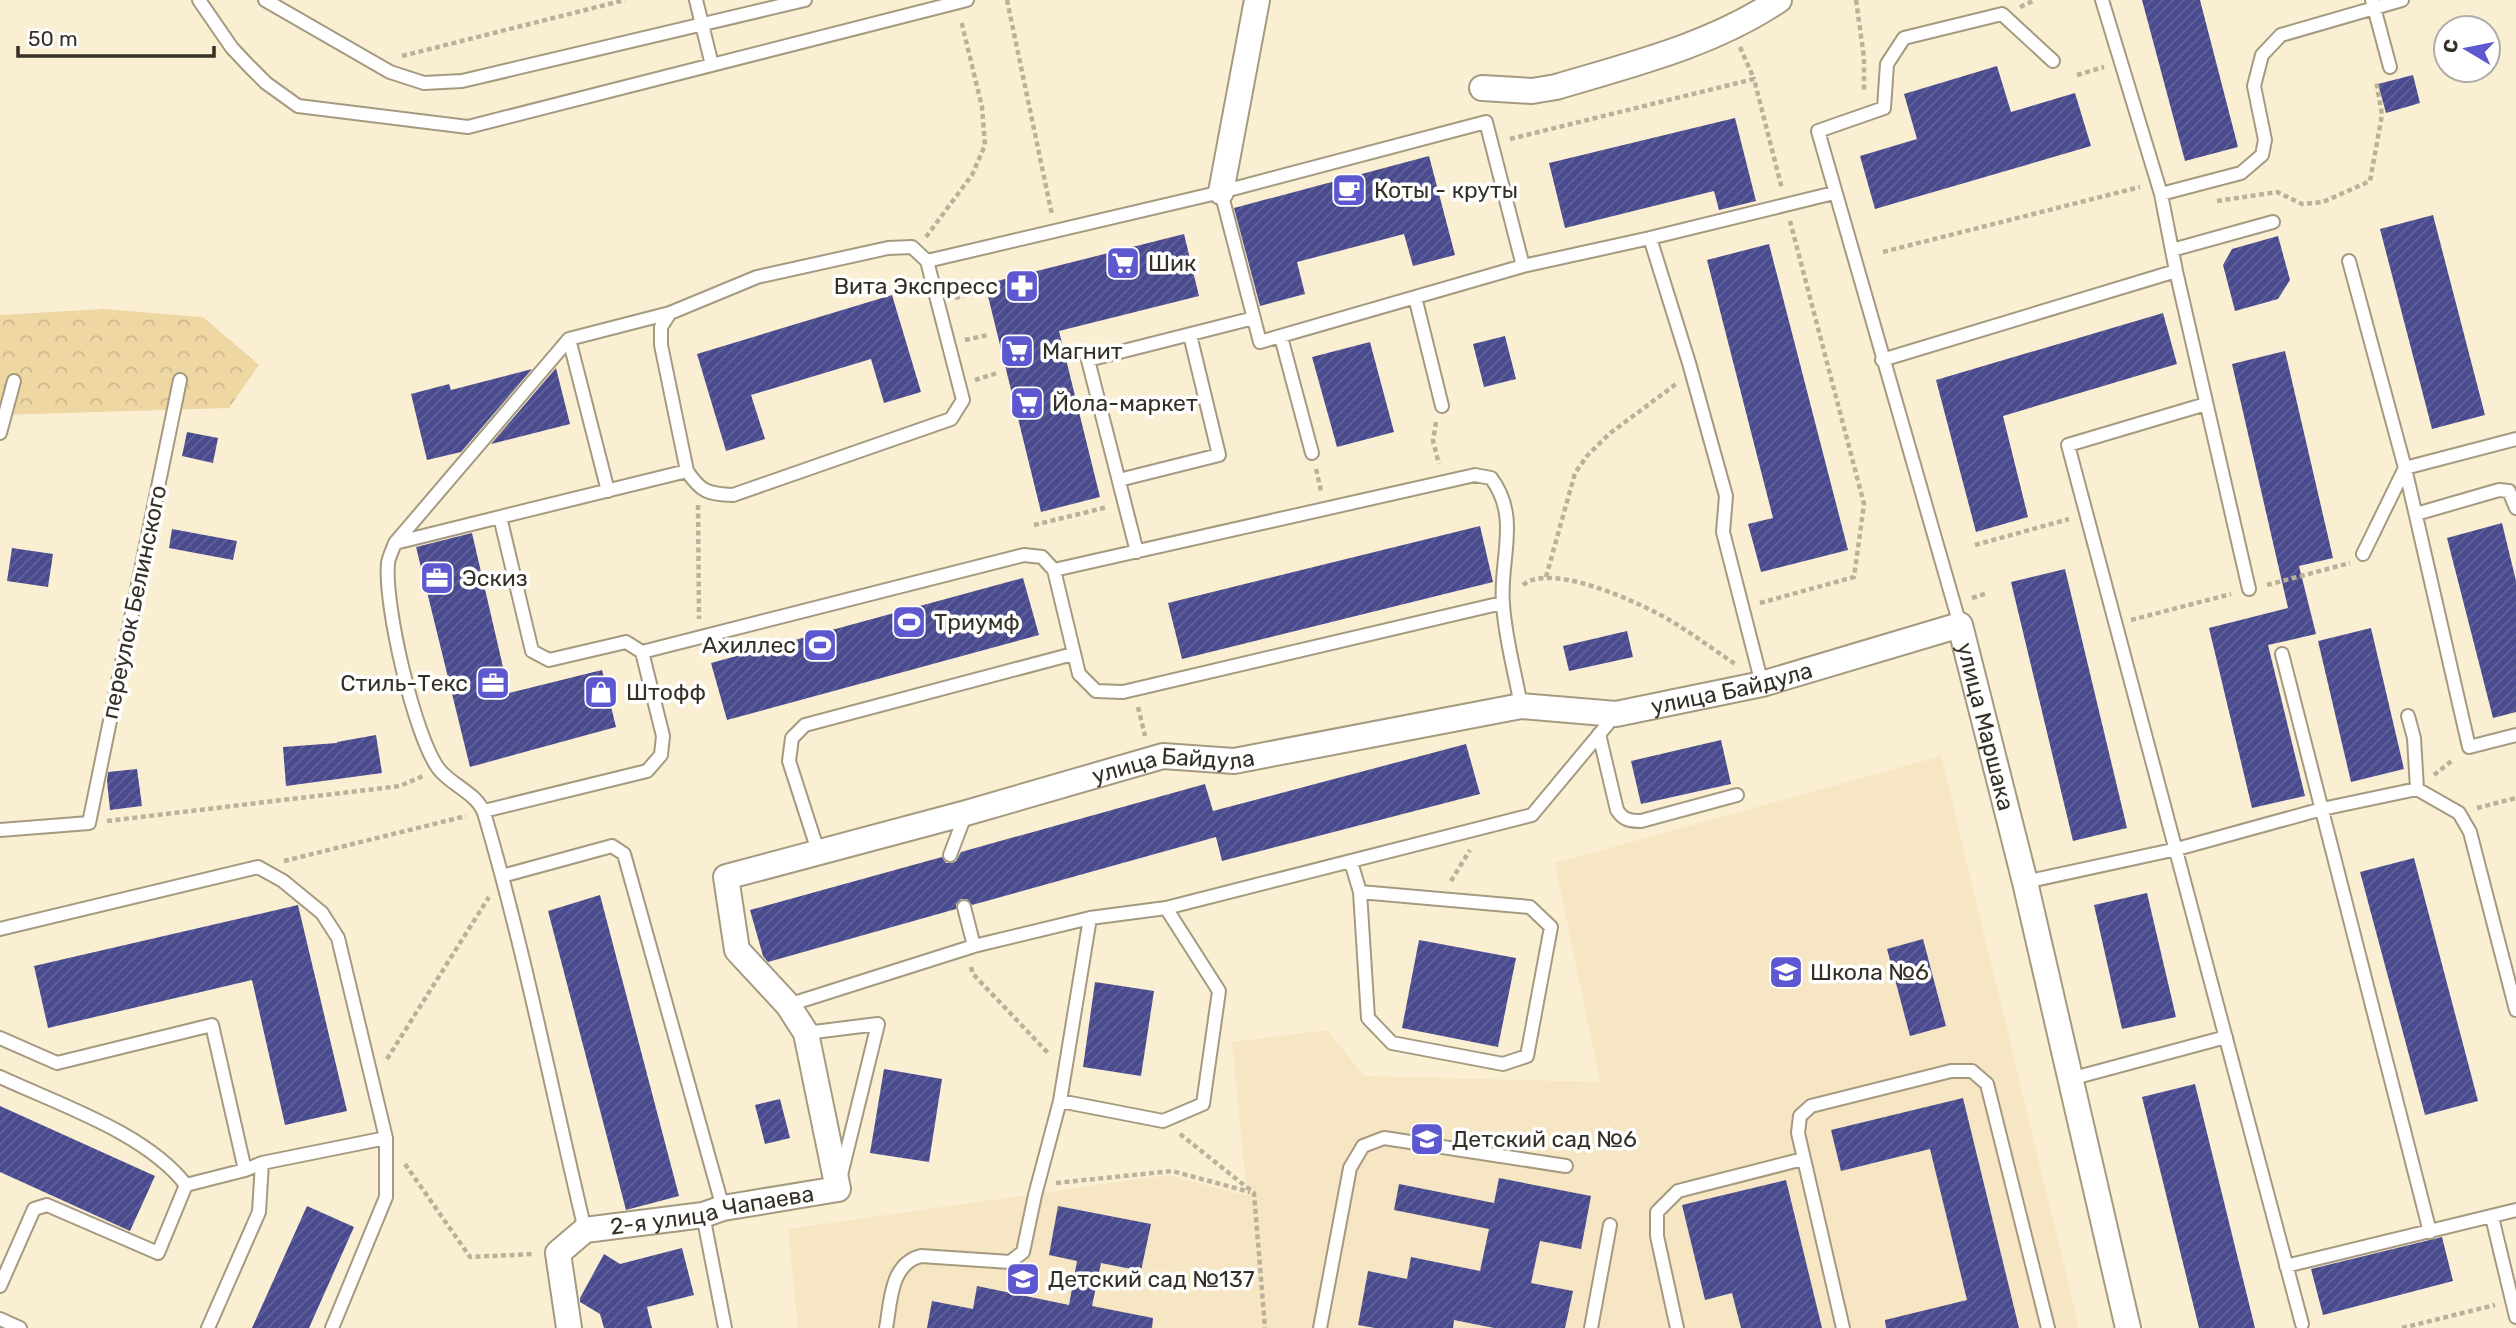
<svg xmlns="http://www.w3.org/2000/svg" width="2516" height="1328" font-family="Rubik,sans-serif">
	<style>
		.built { fill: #f6e6c3 }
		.forest { fill: url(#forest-crowns) }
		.building { fill: url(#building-hatch) }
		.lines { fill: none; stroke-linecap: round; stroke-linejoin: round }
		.lane-casing { stroke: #a59980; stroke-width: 16 }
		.street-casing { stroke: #a59980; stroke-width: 28 }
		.path { stroke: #bbb19b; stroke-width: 4.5; stroke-dasharray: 5 3.5; stroke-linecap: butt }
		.lane { stroke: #fff; stroke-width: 12 }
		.street { stroke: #fff; stroke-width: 24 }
		.labels { text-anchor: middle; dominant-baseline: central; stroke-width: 7; stroke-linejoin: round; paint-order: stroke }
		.poi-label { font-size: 23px; fill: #353026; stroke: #fff; text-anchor: start }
		.street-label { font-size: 23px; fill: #353026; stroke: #fff }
	</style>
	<defs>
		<pattern id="forest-crowns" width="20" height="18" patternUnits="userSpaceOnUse" patternTransform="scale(1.75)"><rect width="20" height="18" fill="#eed7a3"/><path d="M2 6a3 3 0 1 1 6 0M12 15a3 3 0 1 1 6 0" fill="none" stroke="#cdb98c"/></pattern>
		<pattern id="building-hatch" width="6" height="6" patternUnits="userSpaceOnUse" patternTransform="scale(1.75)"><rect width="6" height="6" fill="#4a4b8f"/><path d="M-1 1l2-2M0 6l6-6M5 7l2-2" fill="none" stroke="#626398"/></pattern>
	</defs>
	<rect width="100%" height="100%" fill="#fbefd3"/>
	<path class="built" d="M1941 756 2079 1328H798L788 1229 1168 1175 1247 1196 1232 1042 1327 1030 1364 1076 1600 1082 1555 863Z"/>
	<path class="forest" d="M104 309 203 317 259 365 229 408 0 415V315Z"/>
	<path class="building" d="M2142 0H2200L2238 147 2185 161Z
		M1997 66 2011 112 2075 93 2091 146 1875 209 1860 156 1917 139 1904 94Z
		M2413 75 2420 103 2386 113 2378 84Z
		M1735 118 1756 201 1719 210 1714 191 1565 228 1549 163Z
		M1429 156 1455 255 1413 266 1404 234 1297 262 1305 294 1260 306 1234 208Z
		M2433 215 2485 415 2432 429 2380 229Z
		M1184 234 1199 296 1059 331 1100 497 1041 512 985 284Z
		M2278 236 2290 280 2278 299 2235 311 2223 265 2232 249Z
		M1769 244 1848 550 1761 572 1748 524 1773 518 1707 260Z
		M892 295 921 392 884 403 871 359 751 395 765 439 726 451 697 354Z
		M2163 313 2177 364 2003 416 2028 517 1976 532 1936 380Z
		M1505 336 1516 379 1484 387 1473 344Z
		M1370 342 1394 432 1337 447 1312 357Z
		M2285 351 2333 558 2299 566 2316 634 2268 645 2305 796 2252 808 2209 628 2288 608 2232 364Z
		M556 368 570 424 491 444Z
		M532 369 461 452 427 460 411 394 449 384 451 390Z
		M187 432 218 438 213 463 182 456Z
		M2502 523 2516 581V712L2493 718 2447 538Z
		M1480 526 1493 582 1182 659 1168 603Z
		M172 529 237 541 233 560 169 548Z
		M472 533 509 693 602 670 616 727 470 767 416 547Z
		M12 548 53 554 48 587 7 581Z
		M2065 569 2127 828 2073 841 2011 582Z
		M1023 578 1039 635 727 720 711 663Z
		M2371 628 2404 769 2351 782 2318 641Z
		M1627 631 1633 657 1569 671 1563 646Z
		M376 735 382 773 286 786 283 747 337 743V742Z
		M1721 740 1731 784 1641 804 1631 761Z
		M1466 744 1480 794 1222 861 1216 837 972 905 967 899H961L956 904V909L768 962 763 956 750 910 942 857 946 863H952L956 861 961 852 1205 784 1213 811Z
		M137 769 142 806 110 810 107 781 108 772Z
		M2414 858 2478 1101 2425 1115 2360 872Z
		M2147 893 2176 1017 2122 1029 2094 905Z
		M600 895 679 1196 626 1210 548 911Z
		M298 905 347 1111 285 1125 252 980 48 1028 34 966Z
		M1923 939 1946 1026 1910 1036 1887 949Z
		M1419 940 1516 958 1498 1047 1402 1028Z
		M1095 982 1154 991 1141 1076 1083 1067Z
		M884 1069 942 1079 929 1162 870 1153Z
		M2195 1084 2255 1328H2199L2142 1097Z
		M1963 1098 2019 1328H1886L1885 1320 1967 1300 1930 1149 1841 1171 1831 1130Z
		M780 1099 790 1138 765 1144 755 1105Z
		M0 1106 155 1176 130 1231 0 1172Z
		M1499 1178 1591 1196 1581 1249 1540 1241 1531 1283 1573 1291 1565 1328H1494L1454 1320 1453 1328H1375L1358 1325 1368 1271 1407 1279 1411 1257 1480 1271 1489 1229 1394 1210 1399 1184 1494 1203Z
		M1786 1180 1822 1328H1741L1732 1293 1705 1300 1682 1205Z
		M307 1206 354 1227 309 1328H252Z
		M1058 1206 1151 1224 1141 1271 1101 1263 1092 1306 1153 1318 1152 1328H927L932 1301 973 1309 977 1286 1069 1305 1077 1261 1049 1255Z
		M2442 1237 2453 1281 2323 1315 2311 1269Z
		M682 1248 694 1295 647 1307 652 1328H604L600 1314 580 1302V1298L604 1254 620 1264Z"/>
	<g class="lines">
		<g class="lane-casing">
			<path id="lane" d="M199 0 232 48 249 66 266 83 298 106 468 127 967 0
				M265 0 390 72 424 83 462 81 805 0
				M696 0 712 65
				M2102 0 2161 194 2176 271 2249 589
				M2372 0 2390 67
				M2161 194 2241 173 2262 155 2265 140 2254 86 2262 55 2281 35 2402 0
				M2172 250 2273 222
				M927 261 1221 192
				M2349 261 2405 468 2469 747 2516 735
				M1523 266 1486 122 1221 192 1260 342 1523 266 1650 238
				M1415 297 1442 406
				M1281 337 1312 453
				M569 339 608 491
				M1882 360 2176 271
				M2206 404 2068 445 2302 1324
				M0 433 14 381
				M1119 480 1219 455 1190 335
				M2416 514 2499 490 2509 491 2516 508
				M500 517 687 471 661 345V327L670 313 757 277 888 248 912 247 927 261 963 400 951 419 733 495C708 494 701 492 687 471
				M395 543 569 339 670 313
				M1137 552 1088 360 1254 318
				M2363 554 2405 468 2516 439
				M1054 570 1079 674 1096 691 1123 692 1502 603
				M1960 625 1818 131 1884 108 1887 64 1904 38 2002 14 2053 61
				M642 652 1024 555 1042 557 1054 570 1475 475 1491 478C1521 517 1499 561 1503 604 1505 638 1515 672 1521 706
				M2282 654 2430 1232
				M1762 684 1723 532 1726 496 1689 363 1650 238 1834 193
				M2408 716 2414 738 2417 789
				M1599 734 1617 810C1623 820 1630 821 1641 821L1737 795
				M484 811 647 771 661 755 663 736 642 652 626 642 549 660 532 651 500 517 395 543C393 549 389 556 388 563 384 605 414 734 438 768 451 786 479 793 485 816 525 952 552 1092 585 1230
				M0 830 89 823 180 380
				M818 851 789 761 792 738 805 725 1073 654
				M950 855 966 813
				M1351 862 1360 892 1368 1018 1392 1043 1503 1064 1527 1056 1551 927 1530 907 1360 892
				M502 876 612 846 624 854 723 1208
				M2025 882 2177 849 2322 809 2417 789 2459 813 2470 832 2516 1010
				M964 907 974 946
				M0 929 258 867 283 881 322 913 338 938 386 1138 262 1163 245 1170 212 1025 57 1063 0 1038
				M788 1005 974 946 1090 918 1166 908 1532 815 1616 714
				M806 1033 878 1024 841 1175
				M0 1077C60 1105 146 1133 186 1185L158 1253 47 1205 34 1209 0 1286
				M2070 1079 2226 1037
				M1060 1101 1163 1121 1203 1104 1219 991 1166 908
				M186 1185 245 1170
				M703 1215 725 1328
				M2492 1217 2516 1317
				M2286 1266 2516 1210
				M0 1319 20 1328
				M208 1328 259 1212 262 1163
				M332 1328 386 1197V1138
				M886 1328C891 1301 890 1264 921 1256L1010 1262 1023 1252 1035 1195 1060 1101 1090 918
				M1320 1328 1350 1168 1363 1146 1384 1138 1566 1166
				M1591 1328 1610 1225
				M1677 1328 1657 1236V1212L1678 1191 1803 1159
				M1843 1328 1798 1133 1800 1116 1811 1106 1951 1071H1972L1987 1084 2048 1328"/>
		</g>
		<g class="street-casing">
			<g id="street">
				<path d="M1482 88 1532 91 1556 87C1633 64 1712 45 1779 0"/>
				<path d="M1221 192 1257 0"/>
				<path id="s1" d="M569 1328 558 1253 585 1230 703 1215 723 1208 838 1189 806 1033 788 1005 737 950 726 877 966 813 1163 756 1234 761 1521 706 1616 714 1762 684 1960 625 2025 882 2128 1328"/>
			</g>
		</g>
		<path class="path" d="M1007 0 1052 215
			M1856 0 1864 58V93
			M2020 7 2035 0
			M1740 47 1754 79
			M402 56 625 0
			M2077 75 2104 67
			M1510 139 1754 79 1782 189
			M2217 201 2277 192 2302 204 2323 202 2370 181 2382 115 2376 80
			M926 237 972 175 985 145 982 107 961 20
			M1883 252 2140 187
			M955 298 978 292
			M965 340 988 335
			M975 380 997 373
			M1436 422 1433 441 1439 464
			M1316 469 1321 491
			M698 505 699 619
			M1034 525 1108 507
			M1975 545 2069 519
			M1546 577 1575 473 1587 456 1609 434 1676 384
			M1523 585C1551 561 1643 604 1671 621 1693 634 1714 650 1735 664
			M2267 585 2350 563
			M1972 598 1988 593
			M1760 603 1854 577 1864 504 1790 221
			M2131 620 2231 594
			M1138 707 1145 736
			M2434 775 2454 759
			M2477 808 2516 798
			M107 821 400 786 423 776
			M284 861 466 816
			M1451 881 1470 850
			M971 967 973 974 1048 1053
			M387 1059 489 897
			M1180 1134 1254 1193 1265 1328
			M405 1164 470 1257 534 1254
			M1056 1183 1172 1171 1250 1192
			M2402 1328 2495 1305"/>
		<use href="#lane" class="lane"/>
		<use href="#street" class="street"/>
	</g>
	<defs>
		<g id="cafe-square" transform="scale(1.75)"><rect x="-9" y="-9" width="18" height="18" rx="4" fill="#5e58d0" stroke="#fff"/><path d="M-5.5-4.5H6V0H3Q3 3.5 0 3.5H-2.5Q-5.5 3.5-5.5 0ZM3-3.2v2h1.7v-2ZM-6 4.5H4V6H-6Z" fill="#fff"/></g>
		<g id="supermarket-square" transform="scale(1.75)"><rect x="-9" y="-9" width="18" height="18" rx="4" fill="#5e58d0" stroke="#fff"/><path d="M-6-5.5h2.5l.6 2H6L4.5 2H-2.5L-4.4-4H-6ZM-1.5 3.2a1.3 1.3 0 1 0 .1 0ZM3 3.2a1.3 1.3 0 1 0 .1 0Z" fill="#fff"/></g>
		<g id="pharmacy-square" transform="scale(1.75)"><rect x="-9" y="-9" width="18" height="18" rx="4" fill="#5e58d0" stroke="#fff"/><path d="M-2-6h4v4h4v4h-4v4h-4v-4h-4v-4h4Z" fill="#fff"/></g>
		<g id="office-square" transform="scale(1.75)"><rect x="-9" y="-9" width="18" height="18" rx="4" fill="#5e58d0" stroke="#fff"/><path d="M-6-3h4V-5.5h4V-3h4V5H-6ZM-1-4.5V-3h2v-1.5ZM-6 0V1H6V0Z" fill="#fff"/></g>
		<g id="stadium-square" transform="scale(1.75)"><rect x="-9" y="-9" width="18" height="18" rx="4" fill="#5e58d0" stroke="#fff"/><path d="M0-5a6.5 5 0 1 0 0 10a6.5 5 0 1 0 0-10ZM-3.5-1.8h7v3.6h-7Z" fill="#fff"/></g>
		<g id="shop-square" transform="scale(1.75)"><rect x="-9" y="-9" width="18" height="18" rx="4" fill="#5e58d0" stroke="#fff"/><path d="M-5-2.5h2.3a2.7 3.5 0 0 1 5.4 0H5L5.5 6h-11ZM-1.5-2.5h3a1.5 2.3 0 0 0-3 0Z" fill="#fff"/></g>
		<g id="school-square" transform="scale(1.75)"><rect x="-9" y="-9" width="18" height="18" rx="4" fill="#5e58d0" stroke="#fff"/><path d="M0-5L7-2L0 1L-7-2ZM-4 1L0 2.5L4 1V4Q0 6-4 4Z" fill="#fff"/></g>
	</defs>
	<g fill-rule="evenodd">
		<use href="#cafe-square" x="1349" y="190"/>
		<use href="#supermarket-square" x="1123" y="263"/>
		<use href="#pharmacy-square" x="1022" y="286"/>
		<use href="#supermarket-square" x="1017" y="351"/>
		<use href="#supermarket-square" x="1027" y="403"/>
		<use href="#office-square" x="437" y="578"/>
		<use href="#stadium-square" x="909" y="622"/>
		<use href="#stadium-square" x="820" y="645"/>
		<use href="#office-square" x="493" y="683"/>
		<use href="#shop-square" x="601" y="692"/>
		<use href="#school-square" x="1786" y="972"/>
		<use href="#school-square" x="1427" y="1139"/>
		<use href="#school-square" x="1023" y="1279"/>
	</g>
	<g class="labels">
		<g class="poi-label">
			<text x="1374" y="190">Коты - круты</text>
			<text x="1148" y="263">Шик</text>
			<text x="998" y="286" text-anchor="end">Вита Экспресс</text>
			<text x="1042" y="351">Магнит</text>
			<text x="1052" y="403">Йола-маркет</text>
			<text x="462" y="578">Эскиз</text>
			<text x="934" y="622">Триумф</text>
			<text x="796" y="645" text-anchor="end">Ахиллес</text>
			<text x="468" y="683" text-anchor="end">Стиль-Текс</text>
			<text x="626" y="692">Штофф</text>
			<text x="1810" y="972">Школа №6</text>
			<text x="1452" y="1139">Детский сад №6</text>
			<text x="1048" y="1279">Детский сад №137</text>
		</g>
		<g class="street-label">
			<text transform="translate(134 602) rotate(-78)">переулок Белинского</text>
			<text stroke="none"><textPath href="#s1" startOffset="1740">улица Байдула</textPath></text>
			<text stroke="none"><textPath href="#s1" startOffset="2082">улица Маршака</textPath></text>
			<text stroke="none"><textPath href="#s1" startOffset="1172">улица Байдула</textPath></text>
			<text stroke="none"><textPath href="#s1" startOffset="240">2-я улица Чапаева</textPath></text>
		</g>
	</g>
	<g transform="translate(2467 49) rotate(280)"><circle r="33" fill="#ffffff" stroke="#aeaca8" stroke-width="2"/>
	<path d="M0-5L12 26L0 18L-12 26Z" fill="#5e58d0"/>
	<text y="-10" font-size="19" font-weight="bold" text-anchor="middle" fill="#353026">С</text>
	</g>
	<path d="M18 46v10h196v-10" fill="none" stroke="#353026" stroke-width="3.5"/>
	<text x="28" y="46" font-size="21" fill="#353026" stroke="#ffffff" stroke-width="5" paint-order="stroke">50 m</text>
</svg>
